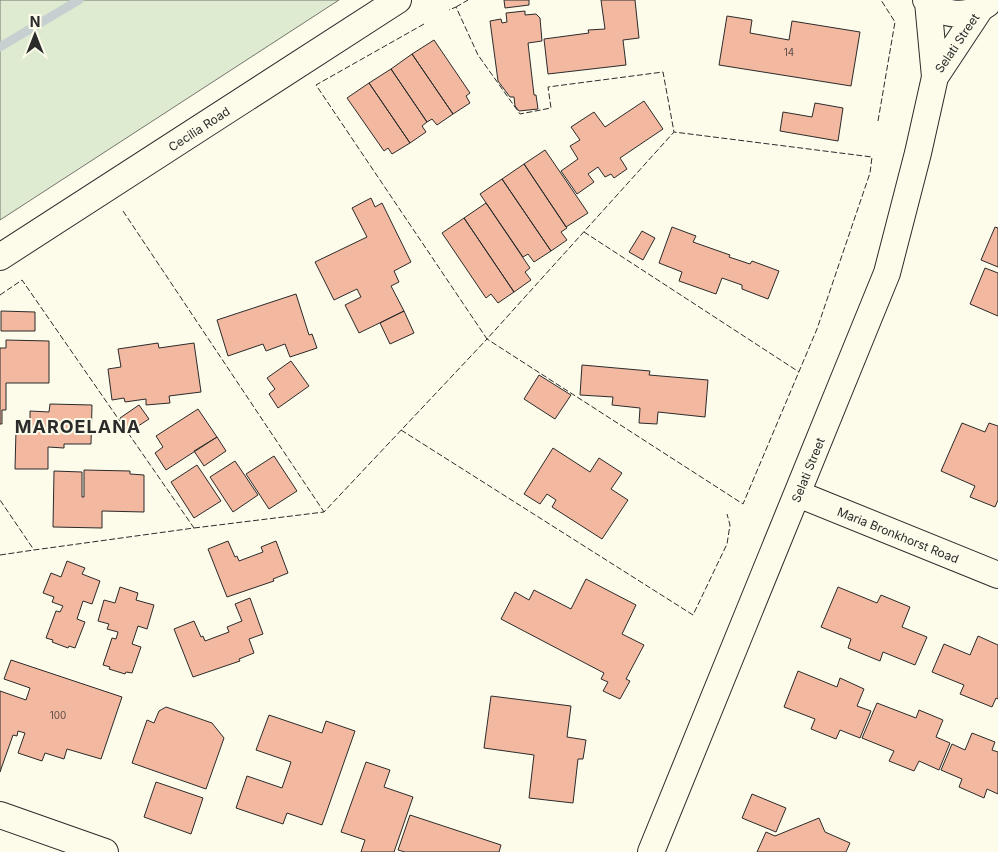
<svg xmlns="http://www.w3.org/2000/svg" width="998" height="852" font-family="Inter,sans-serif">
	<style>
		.green { fill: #deebd1; stroke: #74746e }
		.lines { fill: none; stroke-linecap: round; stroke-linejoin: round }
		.stream { stroke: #c7d0d0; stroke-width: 9 }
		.building { fill: #f2b8a0; stroke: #2b2b2b }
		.street-casing { stroke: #2b2b2b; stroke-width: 28 }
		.street { stroke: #fdfbea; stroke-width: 26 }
		.fence { stroke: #2b2b2b; stroke-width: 1; stroke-dasharray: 6 2.5; stroke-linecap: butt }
		.labels { text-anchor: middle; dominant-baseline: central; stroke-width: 4; stroke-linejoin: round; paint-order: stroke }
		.number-label { font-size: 10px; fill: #5d4e48 }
		.street-label { font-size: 12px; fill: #2b2b2b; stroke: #fdfbea }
		.district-label { font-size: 18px; font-weight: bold; letter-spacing: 1px; fill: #2b2b2b; stroke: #fdfbea }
	</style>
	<rect width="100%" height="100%" fill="#fdfbea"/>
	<path class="green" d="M0 0H339L0 220Z"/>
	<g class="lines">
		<path class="stream" d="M0 47 79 0"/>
	</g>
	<path class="building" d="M504 0H529V5L505 8Z
		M601 0H635L639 38 623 40 626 65 548 74 544 39 589 33 588 30 605 29Z
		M525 11V15L536 14 540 18 542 41 528 43 534 95H536L538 109 519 111 515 106 514 97H510L498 81 490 21 501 19 502 23 507 22 506 13Z
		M727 16 752 20 750 33 789 40 792 21 860 32 851 86 719 65Z
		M434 40 470 93 466 96 470 103 453 114 412 54Z
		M412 54 453 114 437 125 432 119 427 122 391 69Z
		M391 69 427 122 422 126 426 132 410 143 369 83Z
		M369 83 410 143 392 154 388 148 384 151 347 98Z
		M644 101 663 129 620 158 627 169 614 178 611 174 605 177 598 167 588 174 594 182 577 194 561 171 578 159 570 146 580 140 571 127 594 112 605 127Z
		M815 103 843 108 838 141 780 131 783 112 812 117Z
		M545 150 588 213 566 227 524 164Z
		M524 164 567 228 561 232 567 240 551 251 502 179Z
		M502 179 551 251 534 262 528 254 523 257 480 194Z
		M371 198 375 207 382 203 411 262 394 271 399 282 391 286 404 311 359 333 345 305 361 297 357 289 334 300 315 262 367 237 352 208Z
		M486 203 530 268 525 272 531 280 514 292 464 218Z
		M464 218 514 292 498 303 491 294 486 298 442 233Z
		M672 227 696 236 693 242 730 255 729 257 750 264 752 261 779 271 768 299 742 289V285L722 278 716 294 679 281 682 272 659 263Z
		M995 227 998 228V267L981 260Z
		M642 231 655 238 643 260 629 252Z
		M985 268 998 273V316L970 304Z
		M296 294 309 335 312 334 317 348 290 357 285 344 266 351 263 344 228 356 217 320Z
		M1 311 35 312V331H1Z
		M404 311 414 333 390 344 380 323Z
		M6 340 49 341V383H6V410H2V424H0V348H6Z
		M158 343 159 348 194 343 201 392 169 396 170 403 146 405V399L125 402 124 398 112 400 108 369 121 367 118 349Z
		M291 361 309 386 278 408 269 394 275 389 267 378Z
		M582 365 650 371 649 375 708 380 705 417 658 412 657 424 639 423 640 408 612 405 613 397 580 395Z
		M539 375 571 395 555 419 524 399Z
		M50 404 92 405 91 444H64V448L48 447V469H15L16 430H30V411L49 412Z
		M139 405 149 419 129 432 120 418Z
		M198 409 217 437 166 470 155 453 163 447 156 436Z
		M962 423 985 432 989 423 998 426V500L995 507 970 497 975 486 941 471Z
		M217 437 226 451 204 466 194 451Z
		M553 448 590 472 599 458 622 473 611 489 628 500 602 539 552 507 556 500 547 494 540 504 524 494Z
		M274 456 297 491 269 509 246 474Z
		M235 461 258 495 233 512 210 477Z
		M197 465 221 501 194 518 171 482Z
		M84 470 130 471V474L144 475V512L102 511V528L53 527 54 471 82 472V497H84Z
		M228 541 235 557 237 556 239 561 263 552 261 547 276 541 288 573 273 579 274 581 227 597 208 549Z
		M67 561 85 568 82 574 100 581 92 604 83 601 77 619 85 622 75 648 69 646 68 648 52 642 53 640 46 638 56 611 60 612 63 606 52 602 54 597 43 593 51 573 61 577Z
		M586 579 636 605 622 634 644 645 626 679 630 681 620 699 603 691 608 682 601 679 604 673 501 619 515 592 529 600 534 590 571 609Z
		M120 587 138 593 136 600 154 605 147 629 138 626 132 644 141 647 132 673 126 672 125 674 109 669 110 667 103 665 112 638 116 639 118 632 107 629 109 624 98 621 104 600 115 603Z
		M838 587 877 603 881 595 910 607 902 627 927 637 915 665 883 652 880 661 848 648 851 639 821 627Z
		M250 598 263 634 249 639 254 653 239 659 240 661 193 677 174 629 194 621 201 637 203 636 205 641 229 632 227 627 242 621 235 604Z
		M978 636 998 645V699L996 698 992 707 960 694 964 685 932 672 944 644 970 655Z
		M11 660 122 697 101 759 67 749 64 759 45 753 42 761 18 753 25 733 18 731 17 736 13 735 0 772V691L26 700 30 688 4 679Z
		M798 671 837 687 840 678 864 689 857 706 871 711 860 738 840 730 836 739 811 729 815 719 784 707Z
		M491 696 571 706 567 737 586 740 583 759H578L573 803 529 798 534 755 484 748Z
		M877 703 916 718 919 710 943 720 936 737 950 743 939 770 919 761 914 771 889 761 894 751 862 738Z
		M166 707 212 723 224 738 206 789 132 763 147 720 154 723 159 711Z
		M269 715 322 733 326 721 355 731 322 825 287 813 283 824 236 808 247 776 282 788 291 762 256 750Z
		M972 733 995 742 992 750 998 752V794L987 789 984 798 959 787 962 779 941 770 952 744 965 750Z
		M366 762 390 770 384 787 413 797 394 852H361L365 840 341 832Z
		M156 782 203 798 191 834 144 817Z
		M752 794 786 808 776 832 742 818Z
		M410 815 501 845 499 852H405L398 850Z
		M819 818 825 832 850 843 846 852H757L766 832 775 836Z"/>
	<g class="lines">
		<g class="street-casing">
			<path id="street" d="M926 0C943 17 969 18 987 4
				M935 77 980 9
				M0 257 398 0
				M798 494 998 575
				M0 815 105 852
				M651 852 887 273 918 153 935 77 928 2"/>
		</g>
		<use href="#street" class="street"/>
		<path class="fence" d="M456 7 468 0
			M424 24 316 85 487 339 674 132 663 72 548 87 551 108 520 114 478 55 456 7 449 10
			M878 121 895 22 881 0
			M123 211 324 512
			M584 232 799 372
			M0 295 22 280 194 528 34 550 0 500
			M401 430 693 615 727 544 730 525 727 514
			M194 528 324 512 487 339 743 504 817 329 870 173 872 157 674 132
			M0 555 34 550"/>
	</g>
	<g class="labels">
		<g class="number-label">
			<text x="789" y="52">14</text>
			<text x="58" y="715">100</text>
		</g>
		<g class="street-label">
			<text transform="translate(957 43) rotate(-56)">Selati Street</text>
			<text transform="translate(199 129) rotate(-33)">Cecilia Road</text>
			<text transform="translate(808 470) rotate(-68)">Selati Street</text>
			<text transform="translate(898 535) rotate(22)">Maria Bronkhorst Road</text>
		</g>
		<g class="district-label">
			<text x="78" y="426">MAROELANA</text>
		</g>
	</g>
	<g transform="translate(35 35)" stroke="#fdfbea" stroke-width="4" paint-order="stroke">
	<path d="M0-4L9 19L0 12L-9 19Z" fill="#2b2b2b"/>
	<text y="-8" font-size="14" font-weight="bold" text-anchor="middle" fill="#2b2b2b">N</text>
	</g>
</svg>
